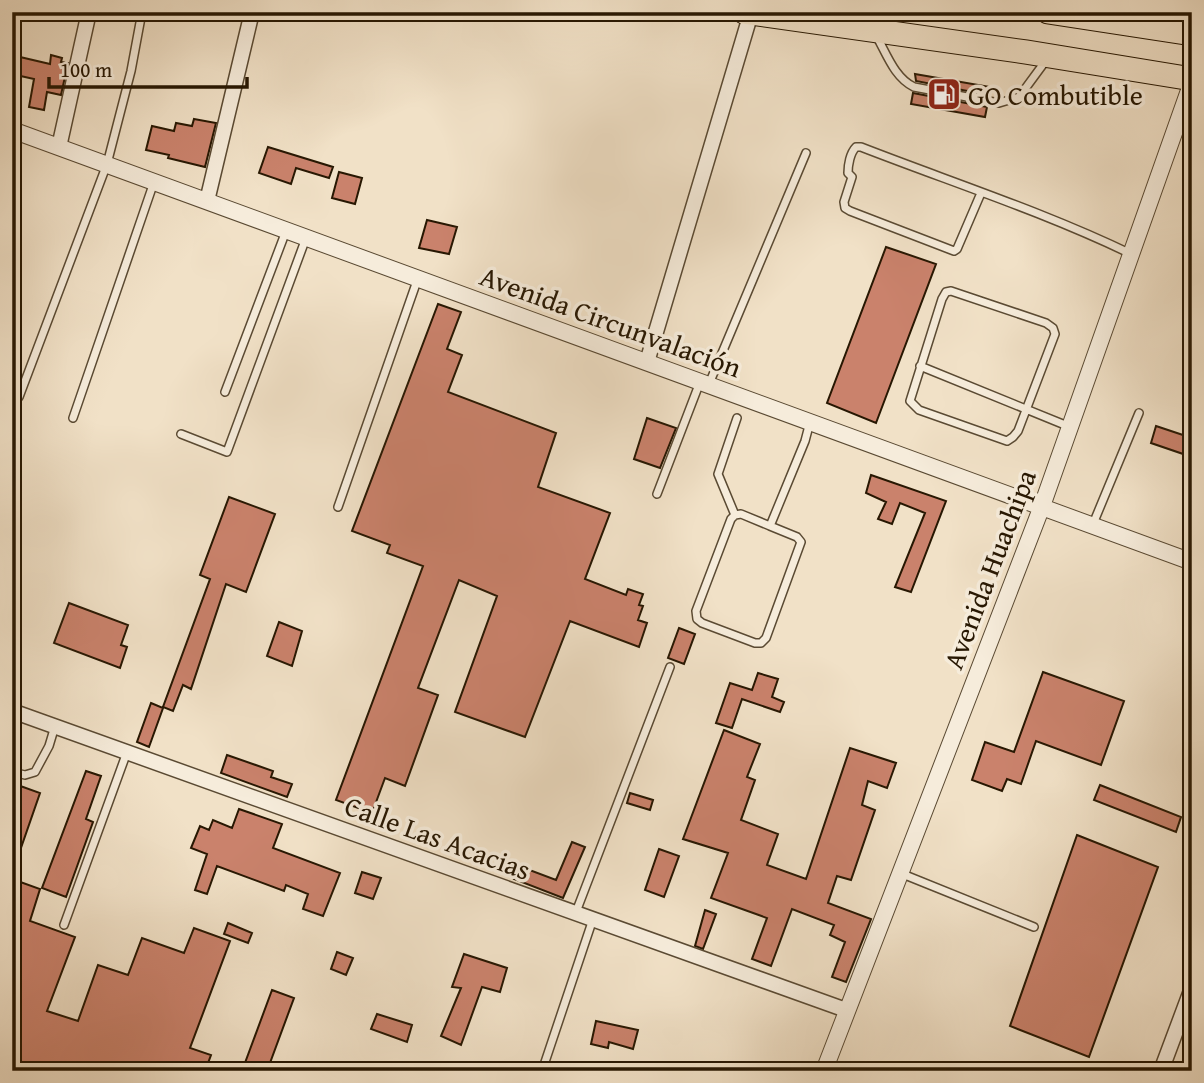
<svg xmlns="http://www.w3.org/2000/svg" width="1204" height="1083" font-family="'Gentium Book Plus',serif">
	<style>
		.building { fill: #ca826c; stroke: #271702; stroke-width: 2 }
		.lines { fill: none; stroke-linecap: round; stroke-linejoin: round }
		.service-casing { stroke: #5a4a33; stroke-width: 10 }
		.minor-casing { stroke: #5a4a33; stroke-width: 17 }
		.tertiary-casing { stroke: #5a4a33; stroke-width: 18 }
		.trunk-casing { stroke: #271702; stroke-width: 25 }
		.service { stroke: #f6ecdb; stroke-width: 7 }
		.minor { stroke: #f6ecdb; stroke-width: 14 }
		.tertiary { stroke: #f6ecdb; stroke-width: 16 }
		.trunk { stroke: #f1e1c7; stroke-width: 23 }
		.labels { text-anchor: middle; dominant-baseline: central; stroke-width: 7; stroke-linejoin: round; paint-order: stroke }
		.poi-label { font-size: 28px; fill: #271702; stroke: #f6ecdb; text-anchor: start }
		.street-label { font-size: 28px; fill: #271702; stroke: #f6ecdb }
	</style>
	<rect width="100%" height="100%" fill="#f1e1c7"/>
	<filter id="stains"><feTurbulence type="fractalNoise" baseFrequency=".00286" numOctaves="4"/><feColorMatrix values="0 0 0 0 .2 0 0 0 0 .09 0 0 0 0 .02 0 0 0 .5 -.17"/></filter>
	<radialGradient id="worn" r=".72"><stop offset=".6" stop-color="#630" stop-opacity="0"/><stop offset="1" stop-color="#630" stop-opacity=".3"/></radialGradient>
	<path class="building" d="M51 55 62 58 61 62 68 63 61 95 47 92 44 110 29 107 34 79 16 75 20 57 50 64Z
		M915 74 990 87 988 95 916 81Z
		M913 93 987 107 985 117 911 104Z
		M194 119 216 123 205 167 168 158 169 155 146 150 152 126 174 131 176 123 192 126Z
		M268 147 333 167 329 178 296 168 291 184 259 173Z
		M339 172 362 178 355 204 332 198Z
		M427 220 457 227 449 254 419 248Z
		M886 247 936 264 876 423 827 403Z
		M438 304 461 312 447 349 462 355 448 392 556 433 538 487 610 513 585 579 626 595 628 589 643 594 639 605 643 606 638 620 647 623 639 647 570 621 525 737 455 712 497 596 459 580 418 688 438 695 405 786 385 778 372 813 336 800 423 566 387 553 390 545 352 531Z
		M647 418 676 428 660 468 634 459Z
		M1156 426 1192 438V457L1151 443Z
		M871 475 946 501 911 592 895 587 925 513 900 503 892 524 878 519 886 502 866 493Z
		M229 497 275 514 246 592 226 584 191 689 183 685 173 711 163 707 210 579 200 575Z
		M69 603 128 625 121 645 127 647 120 668 54 643Z
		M279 622 302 631 292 666 267 656Z
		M679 628 695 634 684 664 668 658Z
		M1043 672 1124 701 1101 765 1036 741 1021 784 1007 779 1002 791 972 780 985 742 1014 752Z
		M758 673 778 679 772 697 784 702 780 712 742 699 732 728 716 723 730 683 752 690Z
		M151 703 163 708 149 747 137 742Z
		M724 730 760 744 747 777 755 780 741 820 778 834 767 865 806 879 850 748 896 763 887 788 868 781 862 805 875 810 851 880 837 876 828 903 871 919 846 982 832 977 845 942 830 935 834 925 792 909 771 966 752 959 767 918 711 898 728 853 683 839Z
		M227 755 273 771 271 777 292 784 287 797 221 773Z
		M86 771 101 776 86 819 93 822 66 897 42 888Z
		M12 783 40 793 14 868H12Z
		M1100 785 1181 817 1176 832 1094 800Z
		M630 793 653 800 650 810 627 803Z
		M239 809 282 824 273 848 340 873 323 916 303 909 308 894 286 885 284 891 217 866 207 894 195 890 207 854 191 848 200 826 209 830 213 820 232 828Z
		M1077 835 1158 867 1089 1057 1010 1026Z
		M572 842 585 847 563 898 514 879 519 866 556 880Z
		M659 849 679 856 664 897 645 890Z
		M362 872 381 878 373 899 355 893Z
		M12 879 40 889 30 921 75 937 47 1011 78 1021 98 965 128 975 142 938 184 953 194 928 230 941 190 1048 211 1055 205 1071H12Z
		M705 910 716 914 703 949 695 946Z
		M228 923 252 933 248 943 224 934Z
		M337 952 353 958 346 975 331 969Z
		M464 954 507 968 500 992 482 987 461 1045 441 1036 461 988 452 987Z
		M272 990 294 998 267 1071H242Z
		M377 1014 412 1025 407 1042 371 1029Z
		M596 1021 638 1030 633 1049 609 1042 608 1048 591 1044Z"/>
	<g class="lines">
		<g class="service-casing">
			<path id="service" d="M877 37C887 55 895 78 914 87L999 103 1019 97 1047 59
				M981 193 957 249 954 251 850 211 845 208 844 202 852 177 848 173C848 165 850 153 856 147H861C951 182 1044 212 1131 254
				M951 291 1046 323 1053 328 1055 334 1018 431 1013 437 1007 441 919 410 910 401 942 299 946 292Z
				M920 366 1070 427
				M709 384 806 153
				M225 392 286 231
				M19 397 107 164 131 71 142 12
				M73 418 154 182
				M181 434 227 452 306 238
				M657 494 700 382
				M338 507 418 278
				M735 515 718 474 737 418
				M1093 524 1139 413
				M770 526 797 537 801 542 766 638 761 643H755L702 623 697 619 696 611 731 519 735 515 741 514 770 526 805 441 810 422
				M12 772 25 775 35 772 49 746 55 726
				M900 873 1034 927
				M576 912 670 667
				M64 925 127 752
				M542 1071 593 919"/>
		</g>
		<g class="minor-casing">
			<path id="minor" d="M59 147 89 12
				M207 201 252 12
				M647 362 751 13
				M12 711 846 1010
				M1161 1071 1192 988"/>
		</g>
		<g class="tertiary-casing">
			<path id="tertiary" d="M12 130 1192 562
				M824 1071 1042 506 1192 82"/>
		</g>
		<g class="trunk-casing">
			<path id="trunk" d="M744 12 1026 52 1192 79
				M1048 12 1192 34"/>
		</g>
		<use href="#service" class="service"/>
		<use href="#minor" class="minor"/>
		<use href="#tertiary" class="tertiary"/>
		<use href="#trunk" class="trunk"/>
	</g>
	<defs>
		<g id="fuel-square" transform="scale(1.75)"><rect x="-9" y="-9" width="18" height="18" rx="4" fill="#8f2418" stroke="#f6ecdb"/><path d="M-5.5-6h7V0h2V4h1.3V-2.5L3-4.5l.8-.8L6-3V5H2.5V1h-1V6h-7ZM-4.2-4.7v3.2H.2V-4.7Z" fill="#fff"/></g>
	</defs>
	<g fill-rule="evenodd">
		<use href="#fuel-square" x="944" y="94"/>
	</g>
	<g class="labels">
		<g class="poi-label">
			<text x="968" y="94">GO Combutible</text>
		</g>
		<g class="street-label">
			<text transform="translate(611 321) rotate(20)">Avenida Circunvalación</text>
			<text transform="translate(989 569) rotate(-69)">Avenida Huachipa</text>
			<text transform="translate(438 837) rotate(20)">Calle Las Acacias</text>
		</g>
	</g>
	<rect width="1204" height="1083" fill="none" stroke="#f1e1c7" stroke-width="42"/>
	<rect x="14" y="14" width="1176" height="1055" fill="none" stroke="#271702" stroke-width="3.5"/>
	<rect x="21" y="21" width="1162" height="1041" fill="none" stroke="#271702" stroke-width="2"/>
	<path d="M49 77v10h198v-10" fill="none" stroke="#271702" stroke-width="3.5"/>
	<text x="60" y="77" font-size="21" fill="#271702" stroke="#f6ecdb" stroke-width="5" paint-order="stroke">100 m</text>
	<rect width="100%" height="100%" filter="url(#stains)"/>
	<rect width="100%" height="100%" fill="url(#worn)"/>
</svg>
